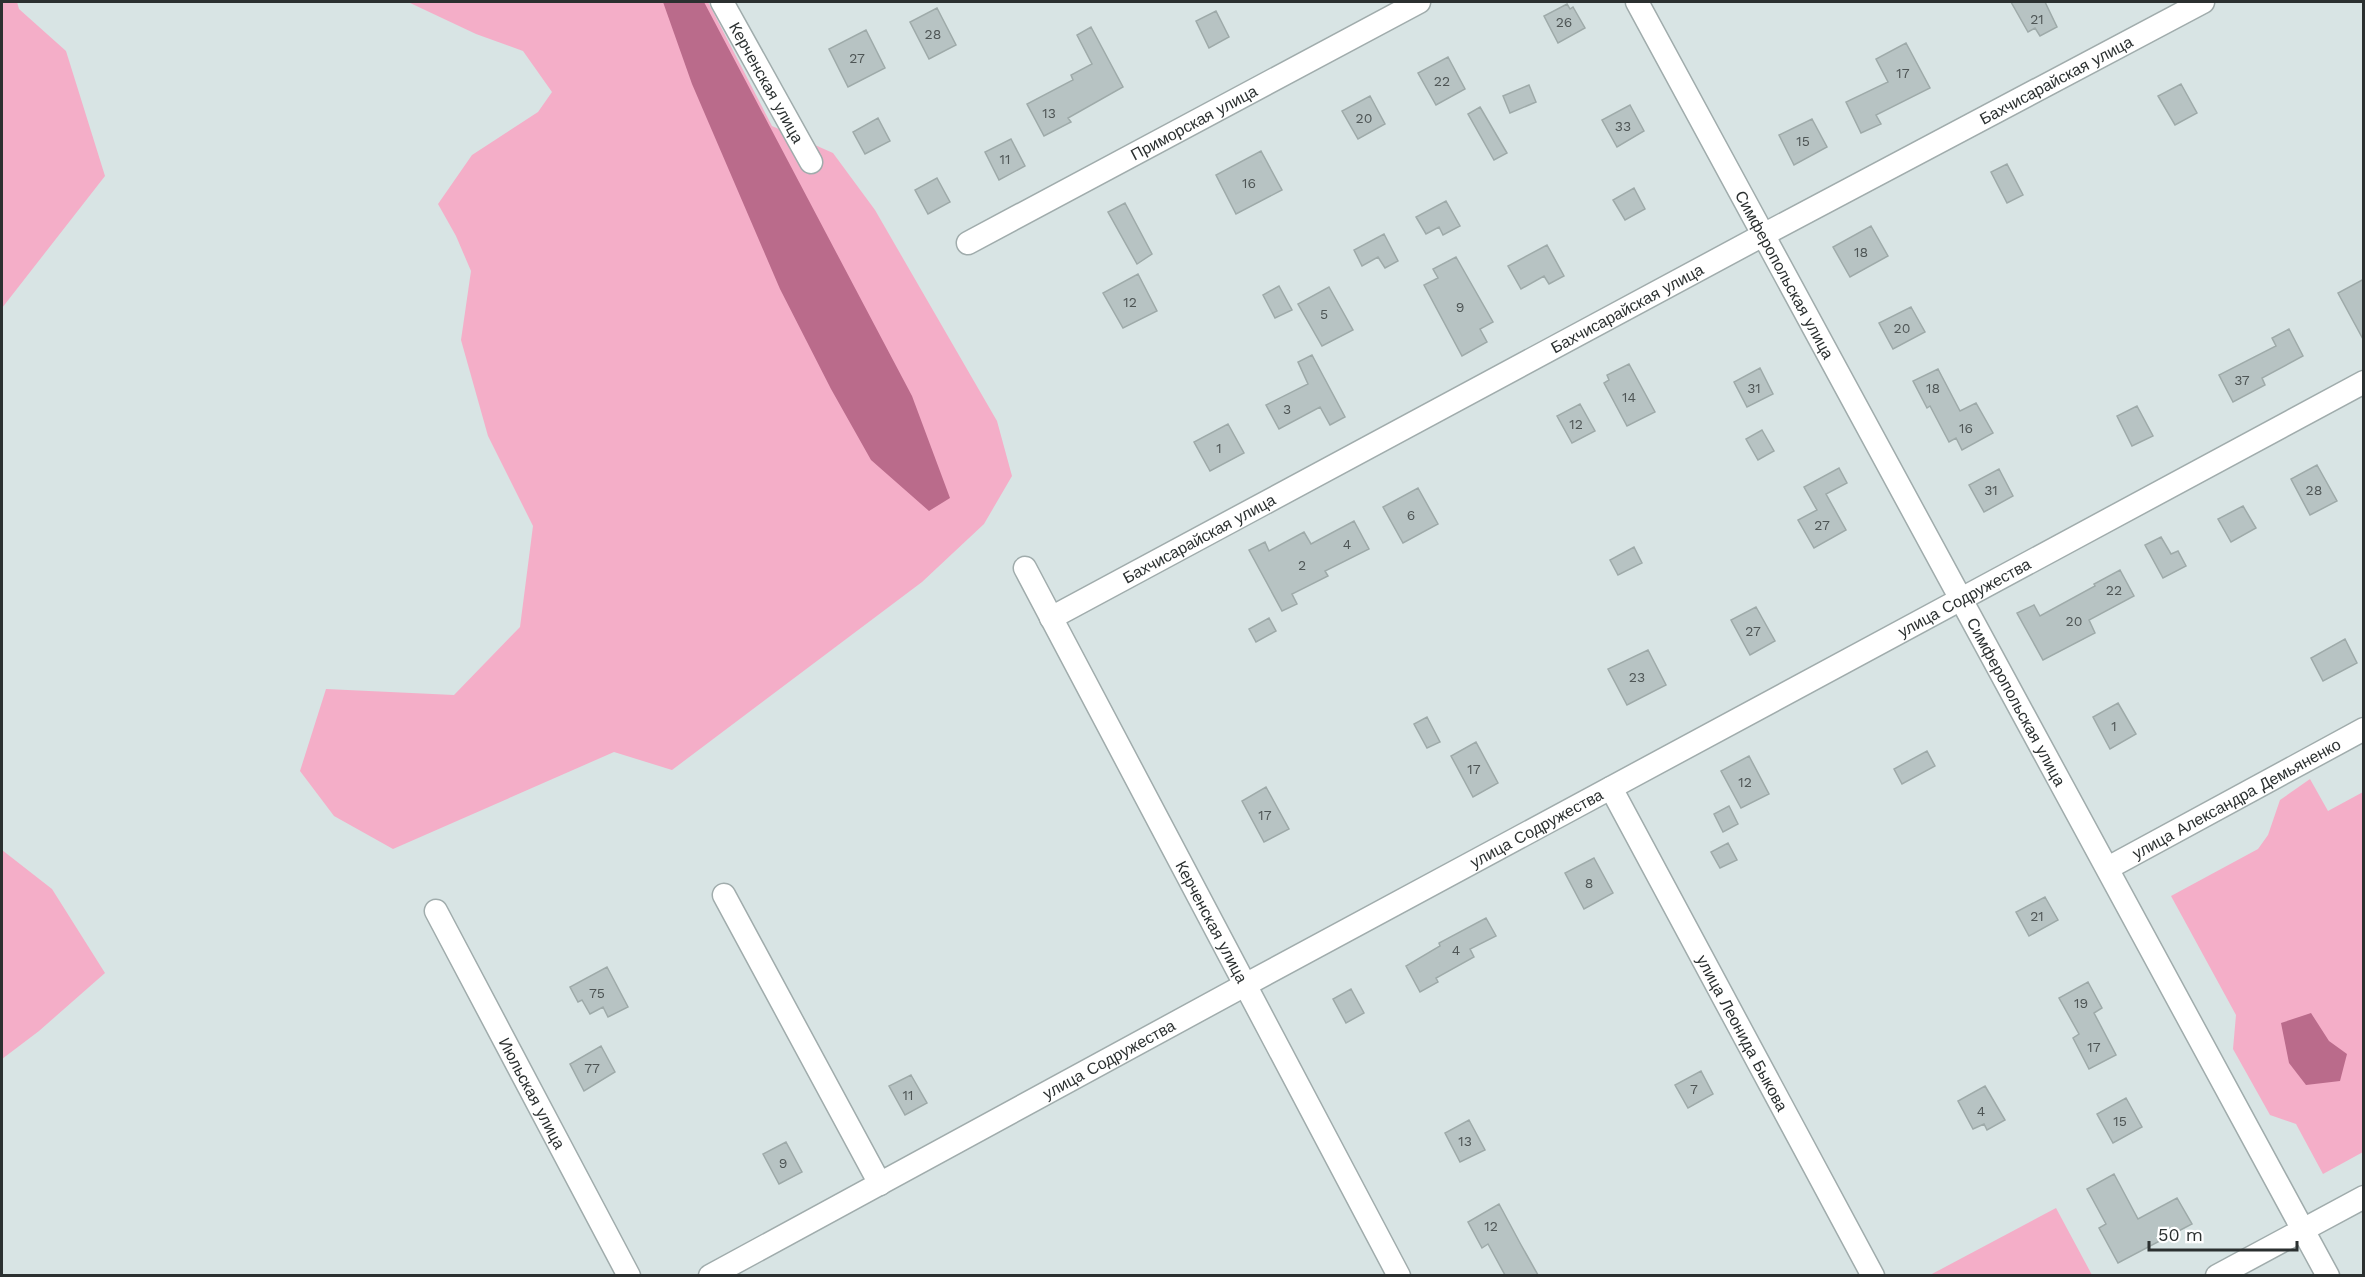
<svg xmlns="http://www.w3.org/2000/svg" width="2365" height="1277" font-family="'Work Sans',sans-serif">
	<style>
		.green { fill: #f4aec8 }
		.water { fill: #ba6b8b }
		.building { fill: #b7c3c3; stroke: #9eaaa9; stroke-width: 1.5 }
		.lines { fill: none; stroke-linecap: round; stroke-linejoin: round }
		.street-casing { stroke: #a0acac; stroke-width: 25 }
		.street { stroke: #fff; stroke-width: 22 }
		.labels { text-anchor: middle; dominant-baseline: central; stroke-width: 4.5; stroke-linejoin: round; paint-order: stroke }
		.number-label { font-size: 14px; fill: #4e5555 }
		.street-label { font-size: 16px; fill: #2b3030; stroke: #fff }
	</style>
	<rect width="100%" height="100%" fill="#d8e4e4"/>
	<path class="green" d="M2 2H17L19 9 66 51 105 176 2 308Z
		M408 2H708L772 126 833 153 875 210 997 421 1012 476 984 524 922 582 672 770 614 752 393 849 334 816 300 771 326 689 454 695 520 627 533 526 488 436 461 340 471 271 456 236 438 204 472 155 538 112 552 92 523 51 476 34Z
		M2310 779 2328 811 2363 792V1152L2323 1174 2296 1124 2270 1115 2233 1049 2236 1015 2171 896 2258 849 2268 835 2280 800Z
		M2 850 52 889 105 973 39 1031 2 1059Z
		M2056 1208 2092 1275H1930Z"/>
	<path class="water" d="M663 2H704L912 396 950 498 929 511 871 460 831 389 780 289 692 84Z
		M2311 1013 2329 1041 2347 1054 2340 1081 2306 1085 2289 1063 2281 1023Z"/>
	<path class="building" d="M2011 2H2045L2057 27 2040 36 2035 28 2028 32Z
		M1567 4 1570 9 1573 7 1585 28 1558 43 1544 16Z
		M937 8 956 45 929 59 910 22Z
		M1216 11 1229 37 1209 48 1196 21Z
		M1091 27 1123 87 1068 118 1071 122 1044 136 1027 104 1073 80 1071 75 1092 64 1077 35Z
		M866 30 885 68 848 87 829 49Z
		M1906 43 1930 88 1876 115 1881 124 1861 133 1846 102 1888 82 1876 59Z
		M1448 57 1465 89 1436 105 1418 73Z
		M2181 84 2197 113 2175 125 2158 96Z
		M1529 85 1536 102 1510 113 1503 96Z
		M1370 96 1385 124 1358 139 1342 111Z
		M1630 105 1644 131 1617 147 1602 120Z
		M1480 107 1507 153 1494 160 1468 114Z
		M878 118 890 141 865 154 853 132Z
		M1812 119 1827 147 1794 165 1779 135Z
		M1011 139 1025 166 999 180 985 152Z
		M1261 151 1282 190 1236 214 1216 175Z
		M2007 164 2023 195 2007 203 1991 172Z
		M937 178 950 202 928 214 915 190Z
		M1634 188 1645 209 1625 220 1613 200Z
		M1446 201 1460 226 1443 235 1439 227 1426 234 1416 217Z
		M1125 203 1152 254 1137 264 1108 212Z
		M1871 226 1888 256 1850 277 1833 247Z
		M1384 234 1398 261 1385 268 1378 257 1362 266 1354 250Z
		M1547 245 1564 276 1549 284 1544 276 1521 289 1508 266Z
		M1456 257 1493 322 1480 329 1487 342 1462 356 1424 285 1438 278 1433 269Z
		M1138 274 1157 311 1123 328 1103 293Z
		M2364 279V341L2338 293Z
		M1279 286 1292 310 1275 318 1263 295Z
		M1329 287 1353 330 1322 346 1298 304Z
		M1911 307 1925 332 1893 349 1879 323Z
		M2289 329 2303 356 2262 378 2265 385 2233 402 2219 375 2276 346 2272 338Z
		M1312 355 1345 417 1330 425 1320 407 1279 429 1266 405 1308 384 1298 362Z
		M1629 364 1655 412 1627 426 1604 383 1609 380 1607 375Z
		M1760 368 1773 394 1747 407 1734 382Z
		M1938 369 1960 411 1976 403 1993 433 1962 450 1956 438 1949 442 1930 406 1927 408 1913 381Z
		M1580 404 1595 431 1572 443 1557 416Z
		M2137 406 2153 436 2132 446 2117 416Z
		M1228 424 1244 453 1210 471 1194 442Z
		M1762 430 1774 451 1758 460 1746 439Z
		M2317 465 2337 501 2310 515 2291 479Z
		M1839 468 1847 483 1826 494 1846 530 1814 548 1798 520 1817 510 1804 487Z
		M1999 469 2013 496 1984 512 1969 485Z
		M1418 488 1438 524 1403 543 1383 507Z
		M2243 506 2256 528 2231 542 2218 519Z
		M1354 521 1369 549 1325 571 1328 576 1292 594 1297 604 1282 611 1249 550 1265 542 1269 551 1304 532 1311 544Z
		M2161 537 2171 554 2178 551 2186 566 2163 578 2145 545Z
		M1634 547 1642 563 1618 575 1610 560Z
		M2120 570 2134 596 2089 620 2095 633 2043 660 2017 613 2034 605 2040 616 2095 586 2094 584Z
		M1756 607 1775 641 1750 655 1731 620Z
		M1269 618 1276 631 1256 642 1249 629Z
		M2345 639 2357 663 2323 681 2311 658Z
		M1648 650 1666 685 1627 705 1608 669Z
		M2118 703 2136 734 2110 749 2093 717Z
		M1427 717 1440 742 1427 748 1414 724Z
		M1476 742 1498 783 1473 797 1451 756Z
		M1927 751 1935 766 1902 784 1894 769Z
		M1749 756 1769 794 1741 808 1721 771Z
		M1266 787 1289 829 1264 842 1242 801Z
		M1729 806 1738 824 1723 832 1714 814Z
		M1728 843 1737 860 1720 868 1711 852Z
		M1594 858 1613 893 1584 909 1565 873Z
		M2045 897 2058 920 2029 936 2016 912Z
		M1486 918 1496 936 1470 949 1474 957 1436 978 1438 982 1420 992 1406 966 1440 946 1439 943Z
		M607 967 628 1007 608 1017 603 1007 590 1014 582 1000 578 1002 570 987Z
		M2088 982 2102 1008 2094 1013 2116 1055 2089 1069 2073 1038 2079 1034 2059 998Z
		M1351 989 1364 1013 1346 1023 1333 999Z
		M601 1046 615 1072 584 1091 570 1064Z
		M1701 1071 1713 1094 1688 1108 1675 1085Z
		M911 1075 927 1103 905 1115 889 1086Z
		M1985 1086 2005 1120 1987 1130 1984 1124 1973 1129 1958 1101Z
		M2126 1098 2142 1127 2113 1143 2097 1114Z
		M1469 1120 1485 1150 1460 1162 1445 1133Z
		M786 1142 802 1172 779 1184 763 1154Z
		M2114 1174 2138 1219 2177 1198 2192 1224 2118 1263 2099 1228 2106 1224 2087 1189Z
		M1499 1204 1520 1243 1538 1275H1505L1488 1244 1482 1248 1468 1222Z"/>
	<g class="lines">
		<g class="street-casing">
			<g id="street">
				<path id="s1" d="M722 2 811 162"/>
				<path id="s2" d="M1637 2 2328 1276"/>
				<path id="s3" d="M968 243 1419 2"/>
				<path id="s4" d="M1025 568 1399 1276"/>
				<path id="s5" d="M1051 618 1765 234 2203 2"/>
				<path id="s6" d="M1611 788 1873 1276"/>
				<path id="s7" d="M2108 868 2364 729"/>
				<path d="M724 895 880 1184"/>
				<path id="s8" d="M436 911 629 1276"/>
				<path id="s9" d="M710 1276 1245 985 2364 382"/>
				<path d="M2217 1276 2364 1197"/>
			</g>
		</g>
		<use href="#street" class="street"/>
	</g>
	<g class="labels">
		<g class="number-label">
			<text x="2037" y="19">21</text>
			<text x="1564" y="22">26</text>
			<text x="933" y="34">28</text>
			<text x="857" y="58">27</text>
			<text x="1903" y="73">17</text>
			<text x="1442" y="81">22</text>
			<text x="1049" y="113">13</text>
			<text x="1364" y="118">20</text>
			<text x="1623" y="126">33</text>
			<text x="1803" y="141">15</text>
			<text x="1005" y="159">11</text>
			<text x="1249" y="183">16</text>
			<text x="1861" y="252">18</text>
			<text x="1130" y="302">12</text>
			<text x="1460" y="307">9</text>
			<text x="1324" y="314">5</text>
			<text x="1902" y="328">20</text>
			<text x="2242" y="380">37</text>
			<text x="1754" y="388">31</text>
			<text x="1933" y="388">18</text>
			<text x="1629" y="397">14</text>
			<text x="1287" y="409">3</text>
			<text x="1576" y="424">12</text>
			<text x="1966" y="428">16</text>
			<text x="1219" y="448">1</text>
			<text x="1991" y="490">31</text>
			<text x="2314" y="490">28</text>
			<text x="1411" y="515">6</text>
			<text x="1822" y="525">27</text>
			<text x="1347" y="544">4</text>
			<text x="1302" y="565">2</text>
			<text x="2114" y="590">22</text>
			<text x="2074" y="621">20</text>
			<text x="1753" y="631">27</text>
			<text x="1637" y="677">23</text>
			<text x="2114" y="726">1</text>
			<text x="1474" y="769">17</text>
			<text x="1745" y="782">12</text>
			<text x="1265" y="815">17</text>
			<text x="1589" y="883">8</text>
			<text x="2037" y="916">21</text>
			<text x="1456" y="950">4</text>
			<text x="597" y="993">75</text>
			<text x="2081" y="1003">19</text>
			<text x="2094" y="1047">17</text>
			<text x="592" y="1068">77</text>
			<text x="1694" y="1089">7</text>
			<text x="908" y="1095">11</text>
			<text x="1981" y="1111">4</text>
			<text x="2120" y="1121">15</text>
			<text x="1465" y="1141">13</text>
			<text x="783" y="1163">9</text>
			<text x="1491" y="1226">12</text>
		</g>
		<g class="street-label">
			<text stroke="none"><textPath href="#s5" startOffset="1140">Бахчисарайская улица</textPath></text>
			<text stroke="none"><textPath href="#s1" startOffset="92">Керченская улица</textPath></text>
			<text stroke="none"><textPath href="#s3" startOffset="256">Приморская улица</textPath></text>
			<text stroke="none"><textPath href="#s2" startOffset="310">Симферопольская улица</textPath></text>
			<text stroke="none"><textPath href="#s5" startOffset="654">Бахчисарайская улица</textPath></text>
			<text stroke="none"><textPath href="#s5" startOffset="168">Бахчисарайская улица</textPath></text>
			<text stroke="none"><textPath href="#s9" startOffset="1426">улица Содружества</textPath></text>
			<text stroke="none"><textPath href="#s2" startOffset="796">Симферопольская улица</textPath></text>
			<text stroke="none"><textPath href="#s7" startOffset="146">улица Александра Демьяненко</textPath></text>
			<text stroke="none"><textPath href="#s9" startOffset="940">улица Содружества</textPath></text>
			<text stroke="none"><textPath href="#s4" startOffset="400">Керченская улица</textPath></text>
			<text stroke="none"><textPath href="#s6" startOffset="278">улица Леонида Быкова</textPath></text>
			<text stroke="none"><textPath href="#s9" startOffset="454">улица Содружества</textPath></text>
			<text stroke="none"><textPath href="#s8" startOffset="206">Июльская улица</textPath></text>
		</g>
	</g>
	<rect width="2365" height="1277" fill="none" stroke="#2b3030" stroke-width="6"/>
	<path d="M2149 1241v9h148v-9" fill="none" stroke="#2b3030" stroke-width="3"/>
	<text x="2158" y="1241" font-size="18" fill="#2b3030" stroke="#ffffff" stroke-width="4.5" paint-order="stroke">50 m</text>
</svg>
